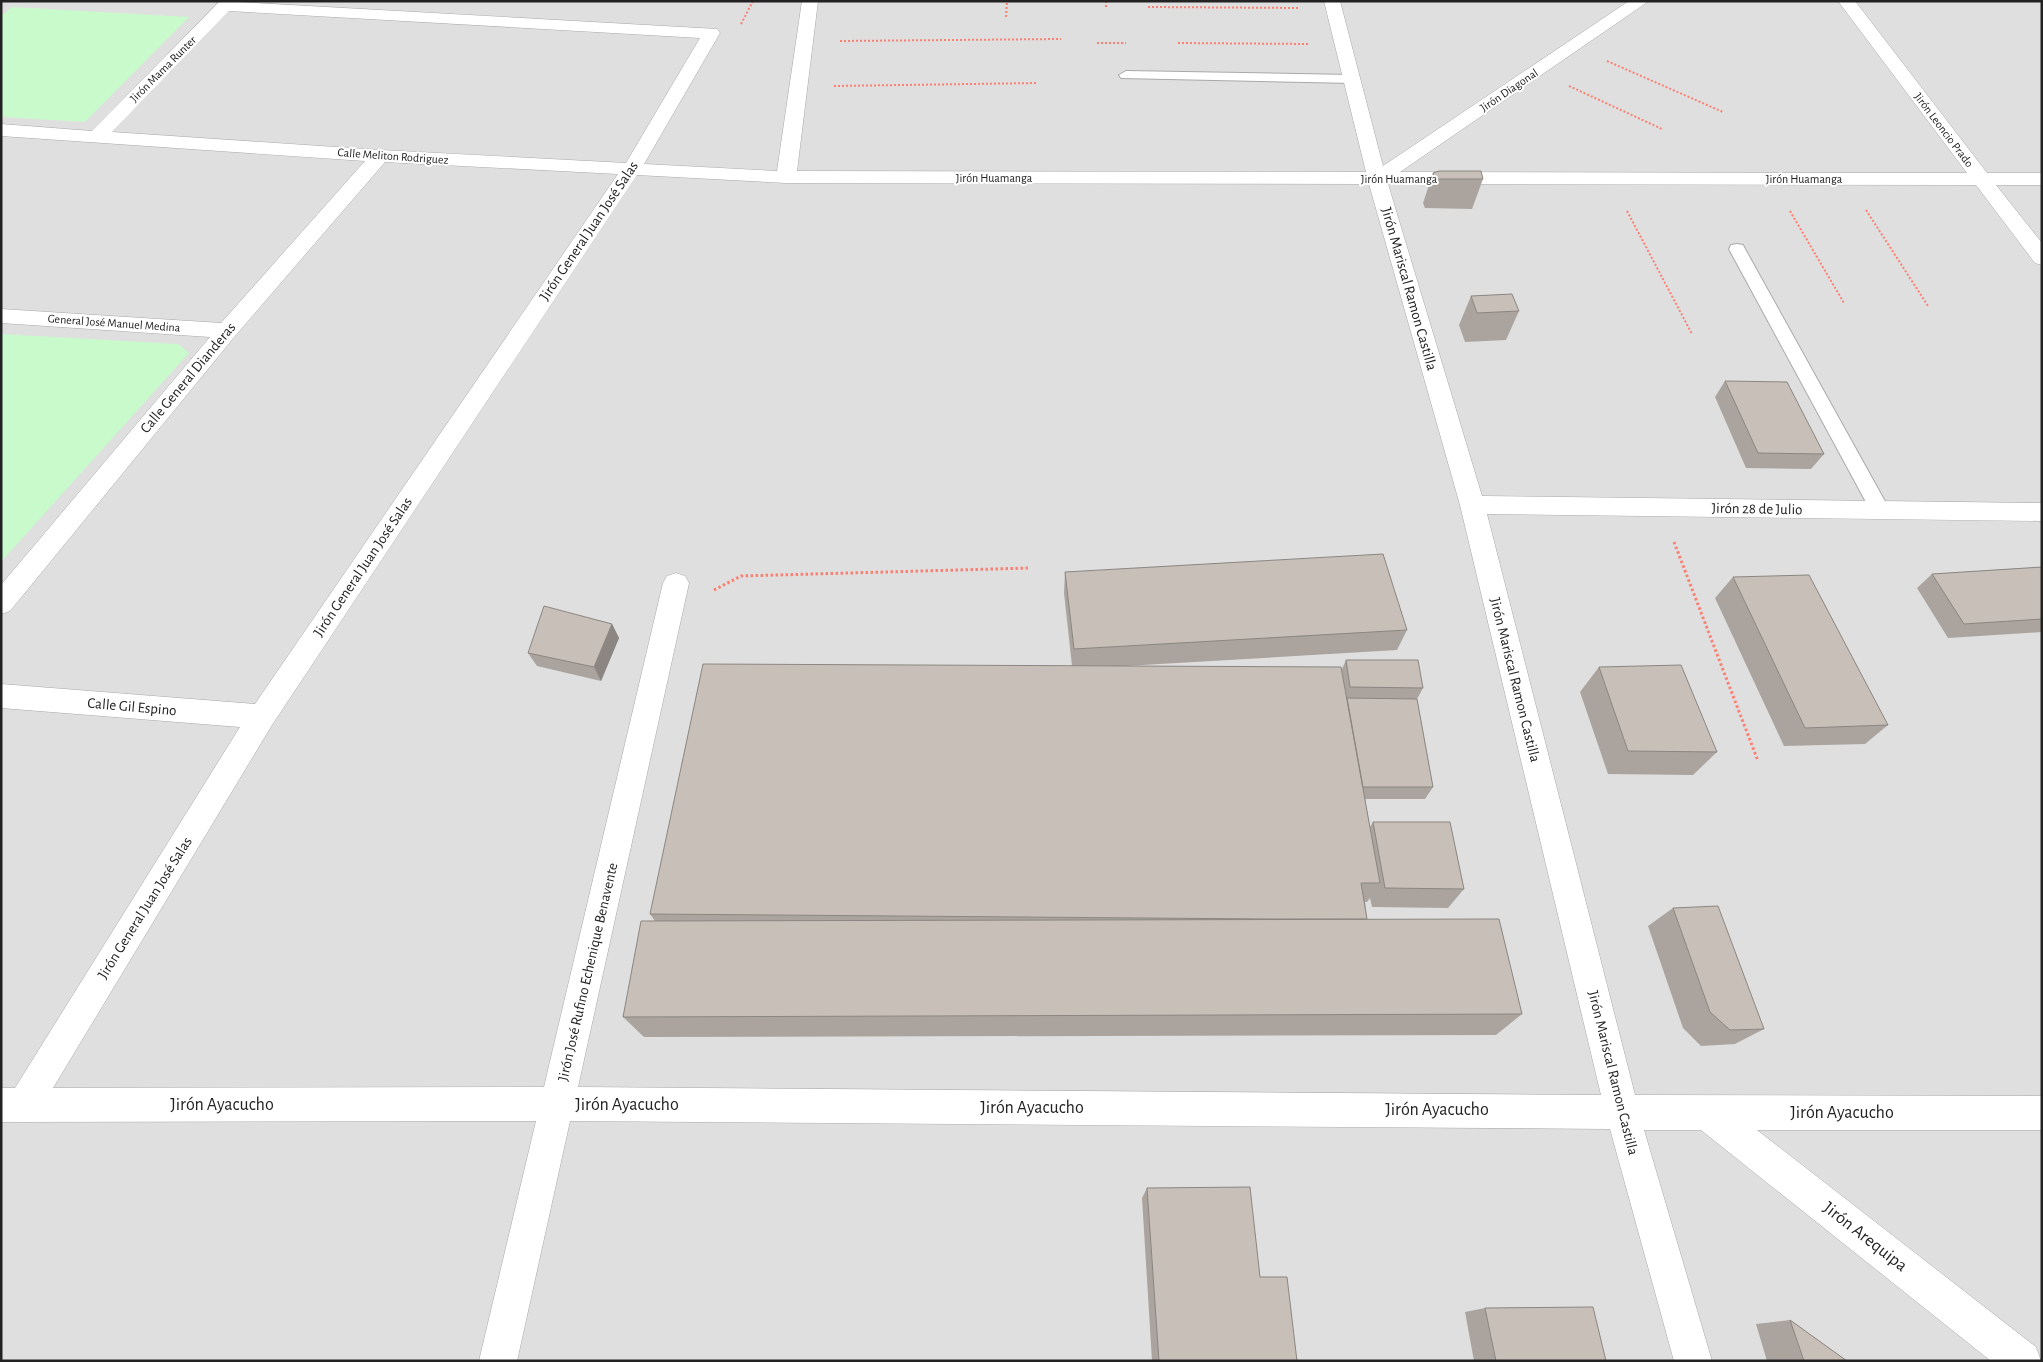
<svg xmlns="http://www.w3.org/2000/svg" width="2043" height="1362" font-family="'Alegreya Sans',sans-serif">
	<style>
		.residential { fill: #e0dfdf }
		.park { fill: #c8facc }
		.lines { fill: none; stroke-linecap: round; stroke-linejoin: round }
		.service-casing { stroke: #a9a9a9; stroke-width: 2 }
		.minor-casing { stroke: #a9a9a9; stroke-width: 1 }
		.path-far1 { stroke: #fa8072; stroke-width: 2; stroke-dasharray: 2 2; stroke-linecap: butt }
		.path { stroke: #fa8072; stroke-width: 3; stroke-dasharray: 2.5 2.5; stroke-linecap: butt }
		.service { fill: #fff; fill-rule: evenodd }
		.minor { fill: #fff; fill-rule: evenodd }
		.wall { fill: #aba49e }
		.shaded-wall { fill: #8b8681 }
		.building { fill: #c7bfb8; stroke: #8b8681 }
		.labels { text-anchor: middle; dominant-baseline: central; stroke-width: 4; stroke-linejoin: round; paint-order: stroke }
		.far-street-label { font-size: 12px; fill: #222; stroke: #fff }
		.street-label { font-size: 15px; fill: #222; stroke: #fff }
		.near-street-label { font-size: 18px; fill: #222; stroke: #fff }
	</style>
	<rect width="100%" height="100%" fill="#f2efe9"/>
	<path class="residential" d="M1 1H2042V1361H1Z"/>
	<path class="park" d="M12 7 189 17 85 122 1 117V16Z
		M1 334 178 344 189 353 1 562Z"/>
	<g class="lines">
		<g class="service-casing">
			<path id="service" d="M1126 71 1352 75 1359 79 1352 83 1121 78 1119 75Z
				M1737 244 1743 245 1745 249 1887 505 1890 510 1887 515 1880 517 1873 515 1729 249 1731 245Z"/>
		</g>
		<g class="minor-casing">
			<path id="minor" d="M220 1 717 29 720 33 644 164 777 171 802 1H818L797 171 1366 172 1324 1H1340L1383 166 1629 1H1649L1400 172 1967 173 1838 1H1855L1987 173H2042V185H1996L2042 243V265L2035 263 1976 185 1388 184 1482 496 2042 503V521L1487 514 1635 1095 2042 1096V1130H1757L2036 1347 2041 1361H1991L1701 1130H1644L1712 1361H1674L1610 1129 570 1121 517 1361H479L536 1121 1 1122V1088H15L240 727 1 708V684L255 704 618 174 385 162 235 336 10 611 1 614V585L210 337 1 323V309L221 323 365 161 1 136V124L92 131ZM229 11 700 38 626 163 380 150 112 132ZM637 175 786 183 1369 184 1460 505 1601 1095 578 1087 689 583 685 576 676 573 667 576 663 583 544 1087 53 1088 272 725Z"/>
		</g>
		<path class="path-far1" d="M1106 1V9
			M1148 7 1299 8
			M1006 17 1007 1
			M741 24 753 1
			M840 41 1061 39
			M1097 43H1126
			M1178 43 1309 44
			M1607 61 1723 112
			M834 86 1038 83
			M1569 86 1662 129
			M1866 210 1928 306
			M1627 211 1692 334
			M1790 211 1844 303"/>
		<path class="path" d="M1674 542 1758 761
			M714 590 741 576 1030 568"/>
		<use href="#service" class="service"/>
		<use href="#minor" class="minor"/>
	</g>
	<path class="wall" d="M1433 173 1483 179 1472 209 1425 208 1423 203Z
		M1471 296 1519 311 1506 340 1465 342 1459 325Z
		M1725 381 1824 454 1811 469 1746 468 1715 397Z
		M2042 567V632L1948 638 1917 588 1932 574Z
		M1065 572 1407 630 1397 650 1126 666 1342 669 1346 660 1423 688 1417 699 1433 787 1425 799H1365L1370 827 1373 822 1464 889 1448 908 1372 907 1370 898 1367 902H1365L1367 919 1522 1014 1496 1035 644 1037 623 1017 655 921 650 914 1072 666 1064 593Z
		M1733 577 1888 725 1865 744 1784 746 1715 598Z
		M612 624 619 638 601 681 537 666 528 653Z
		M1599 667 1717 752 1693 775 1608 774 1580 692Z
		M1673 908 1764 1029 1735 1044 1701 1046 1683 1028 1648 926Z
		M1147 1188 1260 1277 1297 1361H1152L1142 1198Z
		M1485 1308 1606 1361H1474L1465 1312Z
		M1790 1320 1847 1361H1767L1756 1324Z"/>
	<path class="shaded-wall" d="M612 624 619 638 601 681 594 667Z"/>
	<path class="building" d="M1439 171H1481L1483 179H1435L1433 173Z
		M1512 294 1519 311 1477 313 1471 296Z
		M1725 381 1787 382 1824 454 1758 453Z
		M1383 554 1407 630 1074 649 1065 572Z
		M2042 567V619L1964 624 1932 574Z
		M1809 575 1888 725 1805 728 1733 577Z
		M544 606 612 624 594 667 528 653Z
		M1346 660H1418L1423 688 1350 687Z
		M703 664 1341 667 1380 883H1361L1367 919H1268L650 914Z
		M1681 665 1717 752 1628 751 1599 667Z
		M1347 698 1417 699 1433 787H1363Z
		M1373 822H1450L1464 889 1385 888Z
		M1718 906 1764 1029 1730 1030 1710 1012 1673 908Z
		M1499 919 1522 1014 623 1017 641 921Z
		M1250 1187 1260 1277H1287L1297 1361H1159L1147 1188Z
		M1593 1307 1606 1361H1496L1485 1308Z
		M1790 1320 1847 1361H1804Z"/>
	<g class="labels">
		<g class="far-street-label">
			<text transform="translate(163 69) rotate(-45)">Jirón Mama Runter</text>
			<text transform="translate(1509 90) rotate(-34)">Jirón Diagonal</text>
			<text transform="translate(1944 130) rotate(53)">Jirón Leoncio Prado</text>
			<text transform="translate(393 156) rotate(4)">Calle Meliton Rodriguez</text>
			<text x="994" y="178">Jirón Huamanga</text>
			<text x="1399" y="179">Jirón Huamanga</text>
			<text x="1804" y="179">Jirón Huamanga</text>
			<text transform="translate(114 323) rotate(4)">General José Manuel Medina</text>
		</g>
		<g class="street-label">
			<text transform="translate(589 231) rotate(-56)">Jirón General Juan José Salas</text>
			<text transform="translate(1409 289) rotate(74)">Jirón Mariscal Ramon Castilla</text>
			<text transform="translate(188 378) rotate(-50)">Calle General Dianderas</text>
			<text transform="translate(1757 509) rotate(1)">Jirón 28 de Julio</text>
			<text transform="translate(363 567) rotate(-56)">Jirón General Juan José Salas</text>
			<text transform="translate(1515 680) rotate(76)">Jirón Mariscal Ramon Castilla</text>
			<text transform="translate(132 707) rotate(5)">Calle Gil Espino</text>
			<text transform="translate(145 908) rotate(-58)">Jirón General Juan José Salas</text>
			<text transform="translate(588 972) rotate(-77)">Jirón José Rufino Echenique Benavente</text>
			<text transform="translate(1613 1073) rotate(76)">Jirón Mariscal Ramon Castilla</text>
		</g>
		<g class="near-street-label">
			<text x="222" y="1105">Jirón Ayacucho</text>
			<text x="627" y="1105">Jirón Ayacucho</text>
			<text x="1032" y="1108">Jirón Ayacucho</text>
			<text x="1437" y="1110">Jirón Ayacucho</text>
			<text x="1842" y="1113">Jirón Ayacucho</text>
			<text transform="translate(1865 1237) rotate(38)">Jirón Arequipa</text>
		</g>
	</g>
	<rect width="2043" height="1362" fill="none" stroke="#222222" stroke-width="5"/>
</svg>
